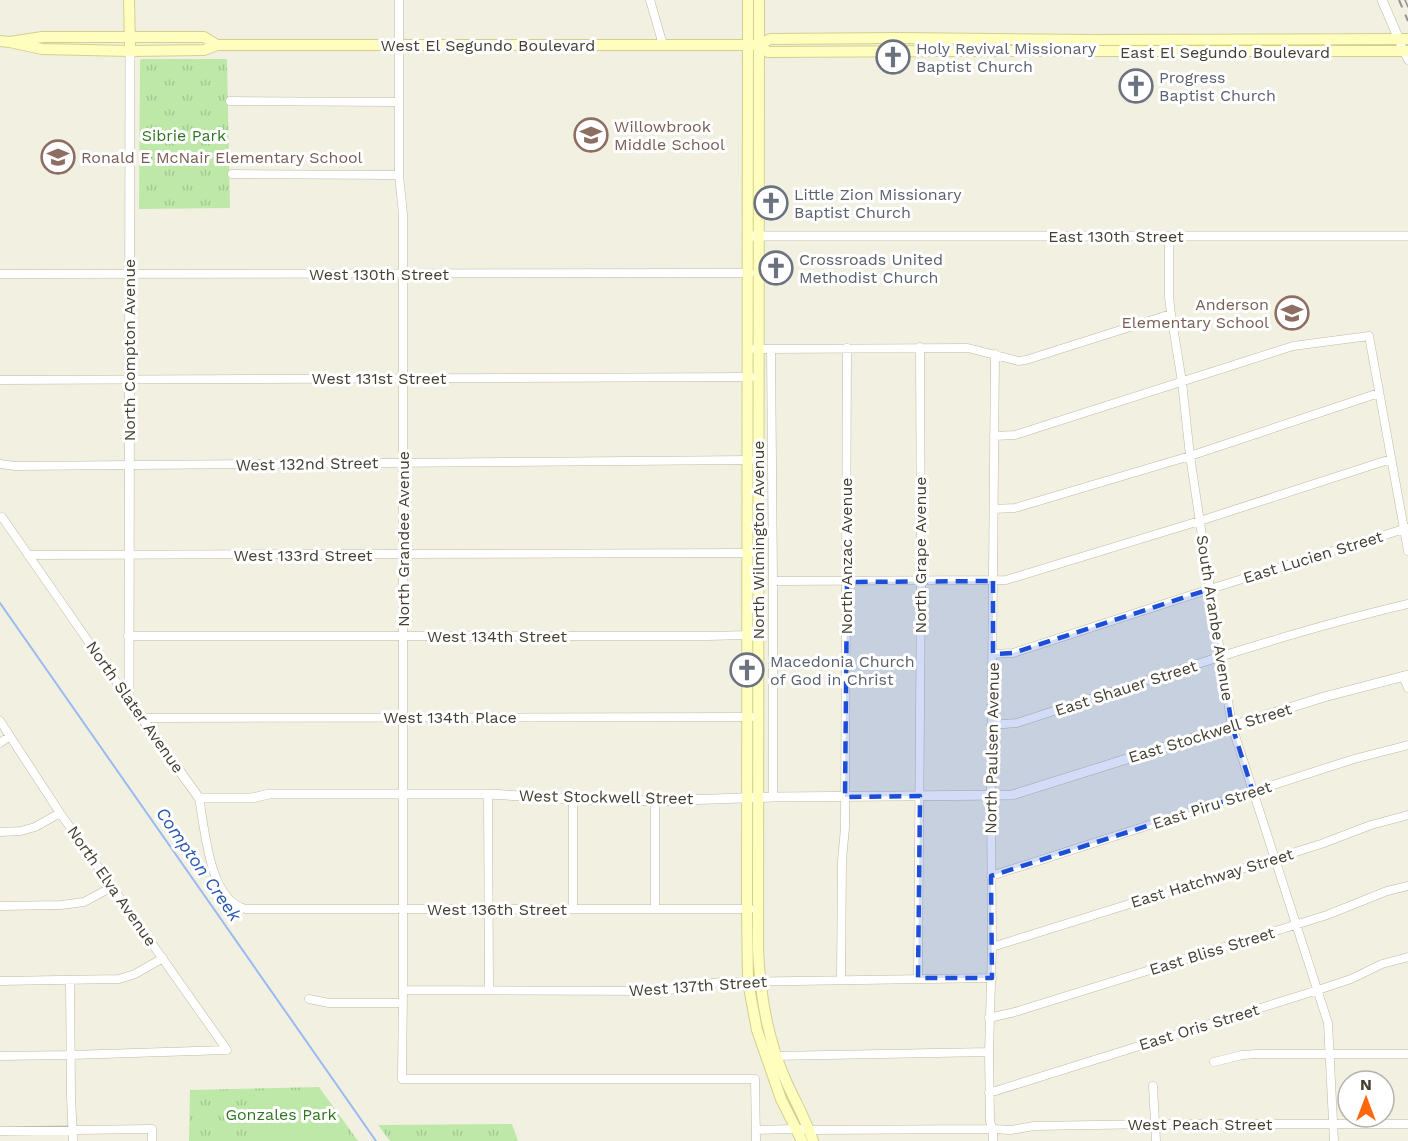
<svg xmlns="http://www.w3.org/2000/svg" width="1408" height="1141" font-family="'Work Sans',sans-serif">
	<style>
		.grass { fill: url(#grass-tufts) }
		.pitch { fill: #bde8a8 }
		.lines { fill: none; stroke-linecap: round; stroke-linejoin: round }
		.stream { stroke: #9abaf2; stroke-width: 2 }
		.minor-casing { stroke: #bdbaa4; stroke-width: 9 }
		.tertiary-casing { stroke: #bdbaa4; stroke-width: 10 }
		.secondary-casing { stroke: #d3d08f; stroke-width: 12 }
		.minor { stroke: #fff; stroke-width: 8 }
		.tertiary { stroke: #fff; stroke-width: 9 }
		.secondary { stroke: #fffebe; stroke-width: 10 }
		.tram { stroke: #929292; stroke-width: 1.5 }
		.rail { stroke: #929292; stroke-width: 2; stroke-dasharray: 8 8; stroke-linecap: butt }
		.marked { fill: #1d4ed8; fill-opacity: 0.2; stroke: #1d4ed8; stroke-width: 4.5; stroke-dasharray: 12 8; stroke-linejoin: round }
		.labels { text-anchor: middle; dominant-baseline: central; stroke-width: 6; stroke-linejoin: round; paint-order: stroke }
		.street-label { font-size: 16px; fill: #434032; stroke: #fff }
		.worship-label { font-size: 16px; fill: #5b616d; stroke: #fff; text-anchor: start }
		.education-label { font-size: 16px; fill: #785e54; stroke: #fff; text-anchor: start }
		.park-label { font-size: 16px; fill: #317524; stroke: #fff }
		.water-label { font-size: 18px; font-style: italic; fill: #2959b1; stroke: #fff }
	</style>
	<defs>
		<pattern id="grass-tufts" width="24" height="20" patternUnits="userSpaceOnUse" patternTransform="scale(1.5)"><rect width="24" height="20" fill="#bde8a8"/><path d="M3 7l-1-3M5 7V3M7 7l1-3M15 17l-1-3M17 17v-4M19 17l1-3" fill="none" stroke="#a4c891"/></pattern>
	</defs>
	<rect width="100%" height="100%" fill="#f2f0e1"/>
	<path class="grass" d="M141 59H227L230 208 139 209 140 61Z
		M319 1087 358 1141H189L190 1090Z
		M512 1124 518 1141H390L378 1125Z"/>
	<path class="pitch" d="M315 1090 354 1141H256L258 1091Z"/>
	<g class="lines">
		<path class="stream" d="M0 603 376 1141"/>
		<g class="minor-casing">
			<path id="minor" d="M399 0V175L403 214V990L402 1079H755L756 1141
				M650 0 663 45
				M1404 51 1408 60
				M230 101 399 102
				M232 174 399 175
				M1169 236V297L1171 314 1182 382 1190 456 1210 589 1232 726 1328 1023 1334 1141
				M0 274 750 273
				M755 349 968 348 1018 361 1026 360 1171 314
				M771 349 773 581V797
				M0 380 751 377
				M994 436 1015 435 1293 346 1369 336 1408 551
				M0 464 15 466 750 460
				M994 509 1015 508 1190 456 1379 393
				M2 517 129 700
				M28 555 750 553
				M773 581 1006 580 1206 519 1391 459
				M128 636H707L750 635
				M993 654 1013 653 1210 589 1407 528
				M1403 676 1408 688
				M142 718 751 717
				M0 721 60 813 227 1050
				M991 725 1017 723C1147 681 1276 635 1408 604
				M0 743 10 736
				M488 794 489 990
				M199 798C205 829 209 901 246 909H750
				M573 799V909
				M0 832 21 831 35 827 60 813
				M991 876 1354 759 1408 745
				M0 906 61 905 84 902 112 887
				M655 909V801
				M992 947 1321 844 1371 825 1408 815
				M918 978 921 581 920 347
				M841 979 842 860 845 828 847 348
				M70 980 71 1096 73 1141
				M0 981 119 979 135 974 163 958
				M403 990 663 991 720 982 992 978
				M309 999 329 1003H403
				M989 1018 1015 1012 1327 915 1387 891 1408 886
				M0 1056 71 1055 227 1050
				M773 1056 989 1052
				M1214 1062 1242 1055 1257 1054H1408
				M1153 1086 1156 1141
				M989 1093 1318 990 1351 979 1382 964 1408 957
				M756 1130 797 1129 810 1130 993 1129 1011 1130 1034 1126 1155 1124H1408
				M0 1131 152 1129V1141
				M993 1141V1129L990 1122 989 1052 992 947 991 795 995 354"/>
		</g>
		<g class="tertiary-casing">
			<path id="tertiary" d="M1382 0 1401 44
				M130 51 129 700 199 798H252L269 794H488L573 799 655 801 773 797 1012 795 1324 697 1408 675
				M753 236H1408"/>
		</g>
		<g class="secondary-casing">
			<path id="secondary" d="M129 0 130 45
				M748 0 747 909 748 982 757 1030 781 1099 802 1141
				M759 0 758 949C760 995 767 1039 786 1081 795 1101 806 1120 813 1141
				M0 41 10 42 42 37H204L217 45
				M10 42 42 49 130 51 204 50 217 45H756
				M759 45 768 52 951 51H1408
				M759 45 768 40 771 39 898 38 1089 40 1408 39"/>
		</g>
		<use href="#minor" class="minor"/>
		<use href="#tertiary" class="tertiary"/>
		<use href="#secondary" class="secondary"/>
		<path class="tram" d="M1405 0 1408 7"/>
		<path class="rail" d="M1399 0 1408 21"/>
	</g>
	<path class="marked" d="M993 581V654L1013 653 1210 589 1232 726 1253 792 991 876 992 978H918L920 796 845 797 847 582Z"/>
	<defs>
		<g id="church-ring" transform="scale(1.725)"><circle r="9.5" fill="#fff" stroke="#6b7280" stroke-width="1.5"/><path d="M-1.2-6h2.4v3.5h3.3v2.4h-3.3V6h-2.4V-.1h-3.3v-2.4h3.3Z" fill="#6b7280"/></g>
		<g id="school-ring" transform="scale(1.725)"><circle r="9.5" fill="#fff" stroke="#8d6e63" stroke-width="1.5"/><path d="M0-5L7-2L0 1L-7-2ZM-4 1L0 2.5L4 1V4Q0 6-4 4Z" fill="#8d6e63"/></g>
	</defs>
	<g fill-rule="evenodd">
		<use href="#church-ring" x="893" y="57"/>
		<use href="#church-ring" x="1136" y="86"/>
		<use href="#school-ring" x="591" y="135"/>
		<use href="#school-ring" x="58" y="157"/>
		<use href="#church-ring" x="771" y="203"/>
		<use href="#church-ring" x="776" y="268"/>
		<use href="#school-ring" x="1292" y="313"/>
		<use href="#church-ring" x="747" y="670"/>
	</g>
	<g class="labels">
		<g class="street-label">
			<text x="488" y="45">West El Segundo Boulevard</text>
			<text x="1225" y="52">East El Segundo Boulevard</text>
			<text x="1116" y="236">East 130th Street</text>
			<text x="379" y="274">West 130th Street</text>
			<text transform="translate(129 350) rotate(-90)">North Compton Avenue</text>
			<text x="379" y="378">West 131st Street</text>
			<text transform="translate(307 464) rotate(-1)">West 132nd Street</text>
			<text transform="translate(403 539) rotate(-90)">North Grandee Avenue</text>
			<text transform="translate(758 540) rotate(-90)">North Wilmington Avenue</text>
			<text x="303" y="555">West 133rd Street</text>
			<text transform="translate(920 555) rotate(-90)">North Grape Avenue</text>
			<text transform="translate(846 556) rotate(-90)">North Anzac Avenue</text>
			<text transform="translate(1313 557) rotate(-17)">East Lucien Street</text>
			<text transform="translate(1215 618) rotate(81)">South Aranbe Avenue</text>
			<text x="497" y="636">West 134th Street</text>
			<text transform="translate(1126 688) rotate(-18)">East Shauer Street</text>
			<text transform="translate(135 707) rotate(55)">North Slater Avenue</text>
			<text x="450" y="717">West 134th Place</text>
			<text transform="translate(1210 733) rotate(-17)">East Stockwell Street</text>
			<text transform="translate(992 748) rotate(-89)">North Paulsen Avenue</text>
			<text transform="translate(606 797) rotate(1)">West Stockwell Street</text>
			<text transform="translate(1212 805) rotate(-18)">East Piru Street</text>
			<text transform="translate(1212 878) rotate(-17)">East Hatchway Street</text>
			<text transform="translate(112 886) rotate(55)">North Elva Avenue</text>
			<text x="497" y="909">West 136th Street</text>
			<text transform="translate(1212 951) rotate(-17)">East Bliss Street</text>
			<text transform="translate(698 986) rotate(-4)">West 137th Street</text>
			<text transform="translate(1199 1027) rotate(-17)">East Oris Street</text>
			<text x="1200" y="1124">West Peach Street</text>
		</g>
		<g class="worship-label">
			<text x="916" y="48">Holy Revival Missionary<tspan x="916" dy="18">Baptist Church</tspan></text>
			<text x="1159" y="77">Progress<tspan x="1159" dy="18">Baptist Church</tspan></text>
			<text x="794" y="194">Little Zion Missionary<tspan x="794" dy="18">Baptist Church</tspan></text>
			<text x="799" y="259">Crossroads United<tspan x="799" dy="18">Methodist Church</tspan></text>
			<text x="770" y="661">Macedonia Church<tspan x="770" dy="18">of God in Christ</tspan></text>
		</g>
		<g class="education-label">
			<text x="614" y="126">Willowbrook<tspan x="614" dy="18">Middle School</tspan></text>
			<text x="81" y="157">Ronald E McNair Elementary School</text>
			<text x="1269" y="304" text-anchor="end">Anderson<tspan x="1269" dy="18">Elementary School</tspan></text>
		</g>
		<g class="park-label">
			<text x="184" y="135">Sibrie Park</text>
			<text x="281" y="1114">Gonzales Park</text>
		</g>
		<g class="water-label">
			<text transform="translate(199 864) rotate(55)">Compton Creek</text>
		</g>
	</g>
	<g transform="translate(1366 1099)"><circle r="28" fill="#ffffff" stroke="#b4b3ad" stroke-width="1.5"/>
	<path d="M0-4.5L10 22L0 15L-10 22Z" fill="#ff670b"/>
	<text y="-9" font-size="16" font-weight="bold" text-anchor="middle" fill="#434032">N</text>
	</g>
</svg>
